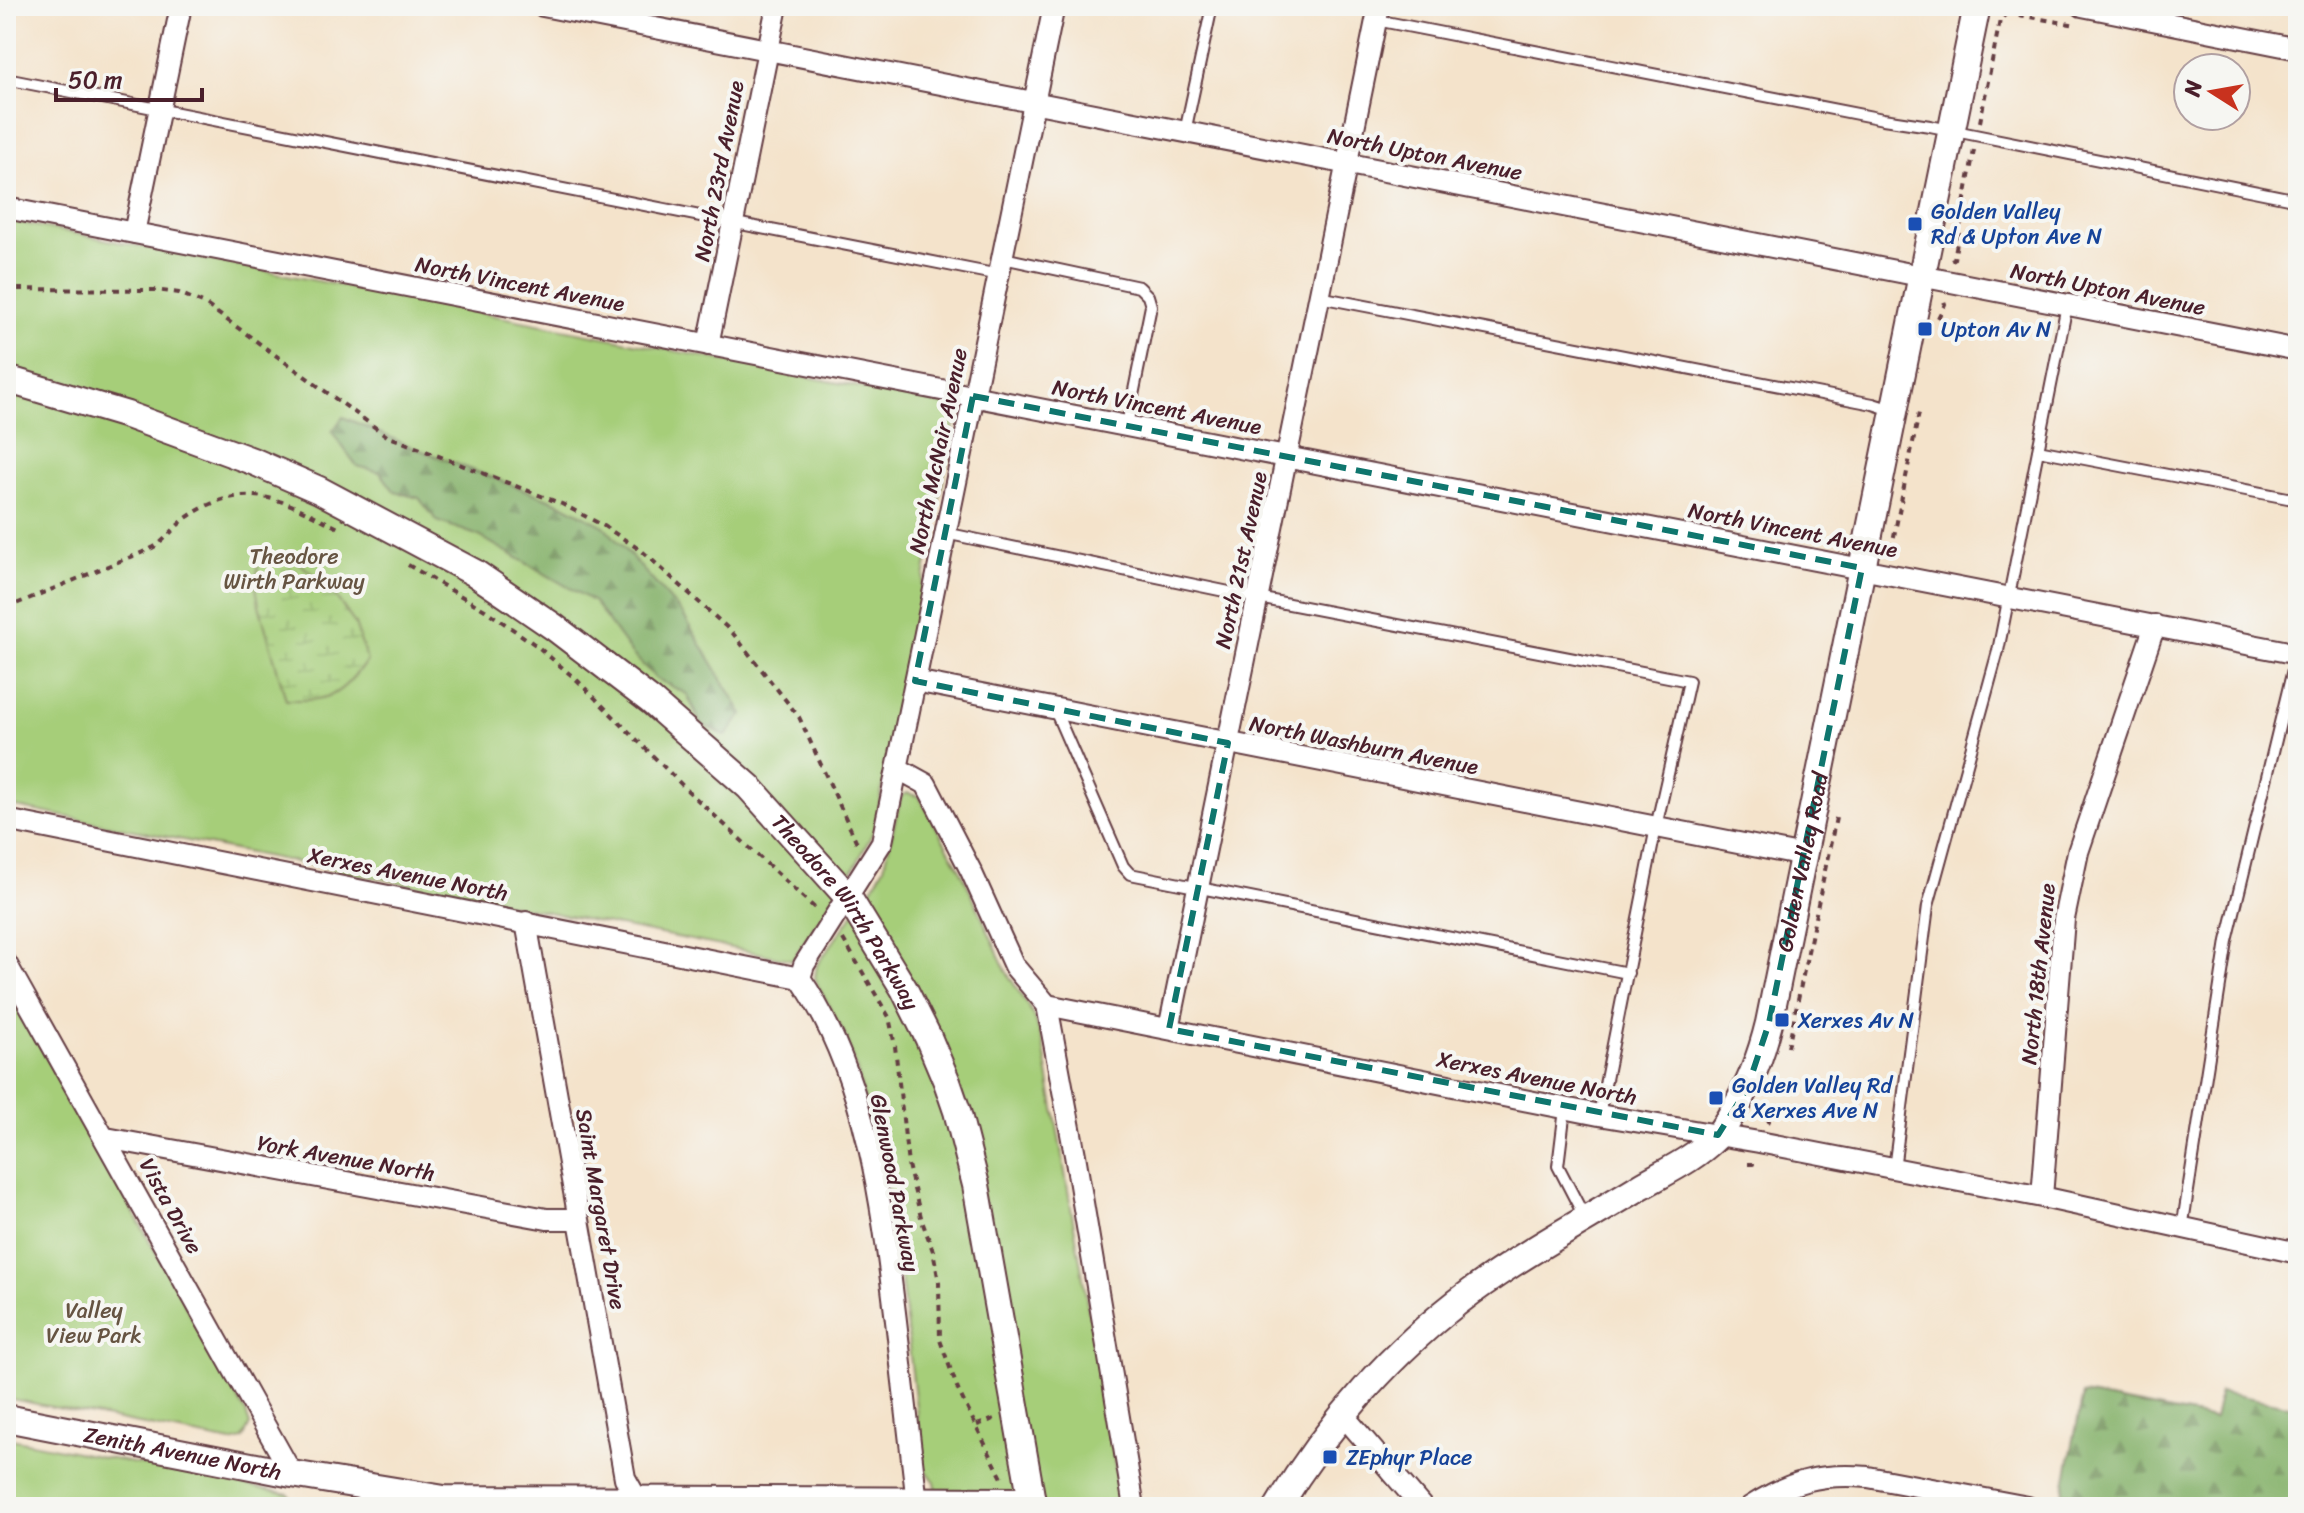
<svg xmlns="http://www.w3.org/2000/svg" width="2304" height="1513" font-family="Sriracha,sans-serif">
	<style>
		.green { fill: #a6ce79; stroke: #787652; stroke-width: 2 }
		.forest { fill: url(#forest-firs); stroke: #67684a; stroke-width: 2 }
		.wetland { fill: url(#wetland-marsh); stroke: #787652; stroke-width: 2 }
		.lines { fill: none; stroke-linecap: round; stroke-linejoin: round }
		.service-casing { stroke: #643c43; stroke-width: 14 }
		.minor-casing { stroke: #643c43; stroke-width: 24 }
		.tertiary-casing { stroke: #643c43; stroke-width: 30 }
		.path { stroke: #643c43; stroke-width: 4; stroke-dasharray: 6 6; stroke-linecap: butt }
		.service { stroke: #fff; stroke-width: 10 }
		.minor { stroke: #fff; stroke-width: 20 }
		.tertiary { stroke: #fff; stroke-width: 26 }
		.marked { fill: none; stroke: #0f766e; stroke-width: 6; stroke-dasharray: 16 10; stroke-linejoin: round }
		.transit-dot { fill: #1a4fb4; stroke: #f6f6f2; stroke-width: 3 }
		.labels { text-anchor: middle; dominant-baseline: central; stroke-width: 8; stroke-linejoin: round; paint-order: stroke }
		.street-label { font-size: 22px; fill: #4a1f2b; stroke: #f6f6f2 }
		.transit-label { font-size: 22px; fill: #164399; stroke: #f6f6f2; text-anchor: start }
		.park-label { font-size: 22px; fill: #665442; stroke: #f6f6f2 }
	</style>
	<defs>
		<pattern id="forest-firs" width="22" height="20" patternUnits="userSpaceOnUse" patternTransform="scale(2)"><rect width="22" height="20" fill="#84b169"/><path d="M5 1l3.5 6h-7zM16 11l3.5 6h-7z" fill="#6e8f57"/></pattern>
		<pattern id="wetland-marsh" width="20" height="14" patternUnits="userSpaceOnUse" patternTransform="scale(2)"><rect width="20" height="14" fill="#a6ce79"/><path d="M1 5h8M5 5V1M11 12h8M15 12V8" fill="none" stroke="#90b069"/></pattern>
	</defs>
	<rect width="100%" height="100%" fill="#f6f6f2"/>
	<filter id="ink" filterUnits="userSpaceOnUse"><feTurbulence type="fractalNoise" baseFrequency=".0125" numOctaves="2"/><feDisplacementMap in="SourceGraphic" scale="16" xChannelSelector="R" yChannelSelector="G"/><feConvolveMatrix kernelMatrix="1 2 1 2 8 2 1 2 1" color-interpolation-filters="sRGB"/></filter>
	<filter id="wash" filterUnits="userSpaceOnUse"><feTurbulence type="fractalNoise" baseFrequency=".006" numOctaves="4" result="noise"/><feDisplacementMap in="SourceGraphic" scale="32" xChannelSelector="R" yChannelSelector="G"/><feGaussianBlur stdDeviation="1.8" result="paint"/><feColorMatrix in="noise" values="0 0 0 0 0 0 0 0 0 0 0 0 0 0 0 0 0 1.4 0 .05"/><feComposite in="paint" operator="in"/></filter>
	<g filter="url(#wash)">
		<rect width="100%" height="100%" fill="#f4e3cb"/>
		<path class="green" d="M6 220 951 405 956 416 874 830 857 863 792 960 6 805Z
			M907 793 919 796 963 875 1006 971 1035 1018 1043 1044 1122 1507H939L935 1482 923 1466 898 1253 887 1187 857 1071 846 1037 818 986 815 977 817 965 874 885 884 867 901 797Z
			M6 985 246 1413 250 1425 243 1439 231 1442 6 1398Z
			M6 1438 289 1494 296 1507H6Z"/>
		<path class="forest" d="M343 417 412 447 562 504 604 526 682 613 743 714 726 736 701 724 687 694 657 679 632 654 594 602 479 536 437 521 419 498 395 492 380 472 357 466 332 432Z
			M2220 1392 2298 1407V1507H2095C2085 1496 2079 1491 2063 1494L2083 1394 2214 1419Z"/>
		<path class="wetland" d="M270 554 294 559 329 587 355 624 367 661C337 697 332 701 286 700L259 605 256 587 258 565Z"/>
	</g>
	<g filter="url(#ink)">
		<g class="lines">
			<g class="service-casing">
				<path id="service" d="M1376 20 1883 119 1930 126 2298 200
					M6 79 999 275
					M1185 132 1212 6
					M1003 258 1139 287 1148 296 1151 306 1127 425
					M1319 297 1873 404 1892 410
					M2038 450 2298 500
					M945 533 1258 598 1689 681 1656 827 1599 1115
					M1054 708 1123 866 1130 874 1628 973
					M1565 1109 1558 1166 1586 1220
					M1894 1169 1928 906 1998 651 2067 305
					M2182 1229 2227 941 2297 653"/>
			</g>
			<g class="minor-casing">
				<path id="minor" d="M543 6 2298 350
					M2082 6 2298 49
					M6 208 2298 654
					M134 233 181 6
					M708 345 777 6
					M915 681 1804 856
					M897 768 926 784 971 871 1014 966 1047 1005 1599 1115 1759 1142 2042 1197 2298 1253
					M6 820 800 978
					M526 922 625 1478 638 1501
					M6 963 292 1474
					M800 978 804 965 882 842 1054 6
					M800 978C867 1076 882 1205 896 1321 903 1381 910 1442 917 1503
					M1047 1005 1075 1155 1134 1507
					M1169 1029 1379 6
					M106 1138 547 1219H578
					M2042 1197 2064 919 2078 852 2155 625
					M1343 1415 1422 1507
					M1750 1507C1790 1481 1820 1473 1868 1477L2028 1507"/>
			</g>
			<g class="tertiary-casing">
				<g id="tertiary">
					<path id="s1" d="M6 379 127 415 255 462 319 490 475 573 554 627 651 701 749 787 848 897 904 989 928 1037 947 1082 957 1111 976 1185 1033 1507"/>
					<path id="s2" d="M6 1418 292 1474 444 1499 1032 1501"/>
					<path id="s3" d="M1278 1507C1327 1425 1394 1349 1471 1292 1524 1253 1584 1221 1641 1186 1667 1171 1694 1159 1716 1137 1723 1130 1728 1120 1733 1112 1751 1083 1761 1056 1769 1023L1977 6"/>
				</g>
			</g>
			<path class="path" d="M2007 13 2076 25
				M1980 122 2000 20 2007 13 2003 10
				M1951 260 1954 259 1974 150
				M6 289 155 290 179 293 205 304 387 436 562 504 604 526 642 551 731 631 799 717 858 845
				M1938 318 1945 304 1944 301
				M1890 548 1892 546 1919 413
				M408 565 485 610 537 646 578 681 688 791 818 911
				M6 608C38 595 70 582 103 568 119 561 138 555 154 547 166 540 174 527 186 518 245 477 284 500 340 529
				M843 939 889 1017 895 1046 908 1165 922 1221 933 1251 939 1282 940 1340 958 1390 1002 1478
				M1788 1047 1837 813
				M1763 1107 1769 1121 1767 1122
				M1748 1164H1753V1160
				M977 1425 997 1418
				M6 1494 16 1498 26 1507"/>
			<use href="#service" class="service"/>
			<use href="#minor" class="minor"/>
			<use href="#tertiary" class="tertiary"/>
		</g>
	</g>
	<path class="marked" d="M973 396 1862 568 1769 1023 1747 1089 1718 1135 1169 1029 1228 743 915 681Z"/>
	<g class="transit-dot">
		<rect x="1907" y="216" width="16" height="16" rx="4"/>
		<rect x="1917" y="321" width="16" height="16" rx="4"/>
		<rect x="1774" y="1012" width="16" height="16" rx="4"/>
		<rect x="1708" y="1090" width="16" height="16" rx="4"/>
		<rect x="1322" y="1449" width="16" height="16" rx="4"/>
	</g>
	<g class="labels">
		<g class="street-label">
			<text transform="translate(1425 154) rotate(11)">North Upton Avenue</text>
			<text transform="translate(719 171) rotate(-79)">North 23rd Avenue</text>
			<text transform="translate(520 284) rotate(11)">North Vincent Avenue</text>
			<text transform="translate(2108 289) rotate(11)">North Upton Avenue</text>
			<text transform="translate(1157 407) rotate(11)">North Vincent Avenue</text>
			<text transform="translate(938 451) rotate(-78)">North McNair Avenue</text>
			<text transform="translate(1793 530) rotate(11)">North Vincent Avenue</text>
			<text transform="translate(1241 560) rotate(-78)">North 21st Avenue</text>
			<text transform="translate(1364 745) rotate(11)">North Washburn Avenue</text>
			<text stroke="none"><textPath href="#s3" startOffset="872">Golden Valley Road</textPath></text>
			<text transform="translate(408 874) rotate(11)">Xerxes Avenue North</text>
			<text stroke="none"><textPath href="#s1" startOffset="1016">Theodore Wirth Parkway</textPath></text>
			<text transform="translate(2038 974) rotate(-84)">North 18th Avenue</text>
			<text transform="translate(1537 1078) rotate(11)">Xerxes Avenue North</text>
			<text transform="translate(346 1158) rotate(10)">York Avenue North</text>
			<text transform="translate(895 1183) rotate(79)">Glenwood Parkway</text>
			<text transform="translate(171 1206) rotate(61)">Vista Drive</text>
			<text transform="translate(601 1209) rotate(80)">Saint Margaret Drive</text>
			<text stroke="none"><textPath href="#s2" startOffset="180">Zenith Avenue North</textPath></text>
		</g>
		<g class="transit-label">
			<text x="1931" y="211">Golden Valley<tspan x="1931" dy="25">Rd &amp; Upton Ave N</tspan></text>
			<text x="1941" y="329">Upton Av N</text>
			<text x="1798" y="1020">Xerxes Av N</text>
			<text x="1732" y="1085">Golden Valley Rd<tspan x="1732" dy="25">&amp; Xerxes Ave N</tspan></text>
			<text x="1346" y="1457">ZEphyr Place</text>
		</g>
		<g class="park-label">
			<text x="294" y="556">Theodore<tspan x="294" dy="25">Wirth Parkway</tspan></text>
			<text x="94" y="1310">Valley<tspan x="94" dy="25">View Park</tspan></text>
		</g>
	</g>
	<rect width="2304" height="1513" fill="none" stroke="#f6f6f2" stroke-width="32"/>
	<g transform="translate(2212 92) rotate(281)"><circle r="38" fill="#f6f6f2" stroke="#b1a0a2" stroke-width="2"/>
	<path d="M0-6L14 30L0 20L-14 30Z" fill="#c8321e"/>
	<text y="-12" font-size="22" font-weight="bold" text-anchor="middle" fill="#4a1f2b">N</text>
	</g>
	<path d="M56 88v12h146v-12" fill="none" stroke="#4a1f2b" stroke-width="4"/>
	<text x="68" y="88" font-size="24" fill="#4a1f2b" stroke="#f6f6f2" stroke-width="6" paint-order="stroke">50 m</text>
</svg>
